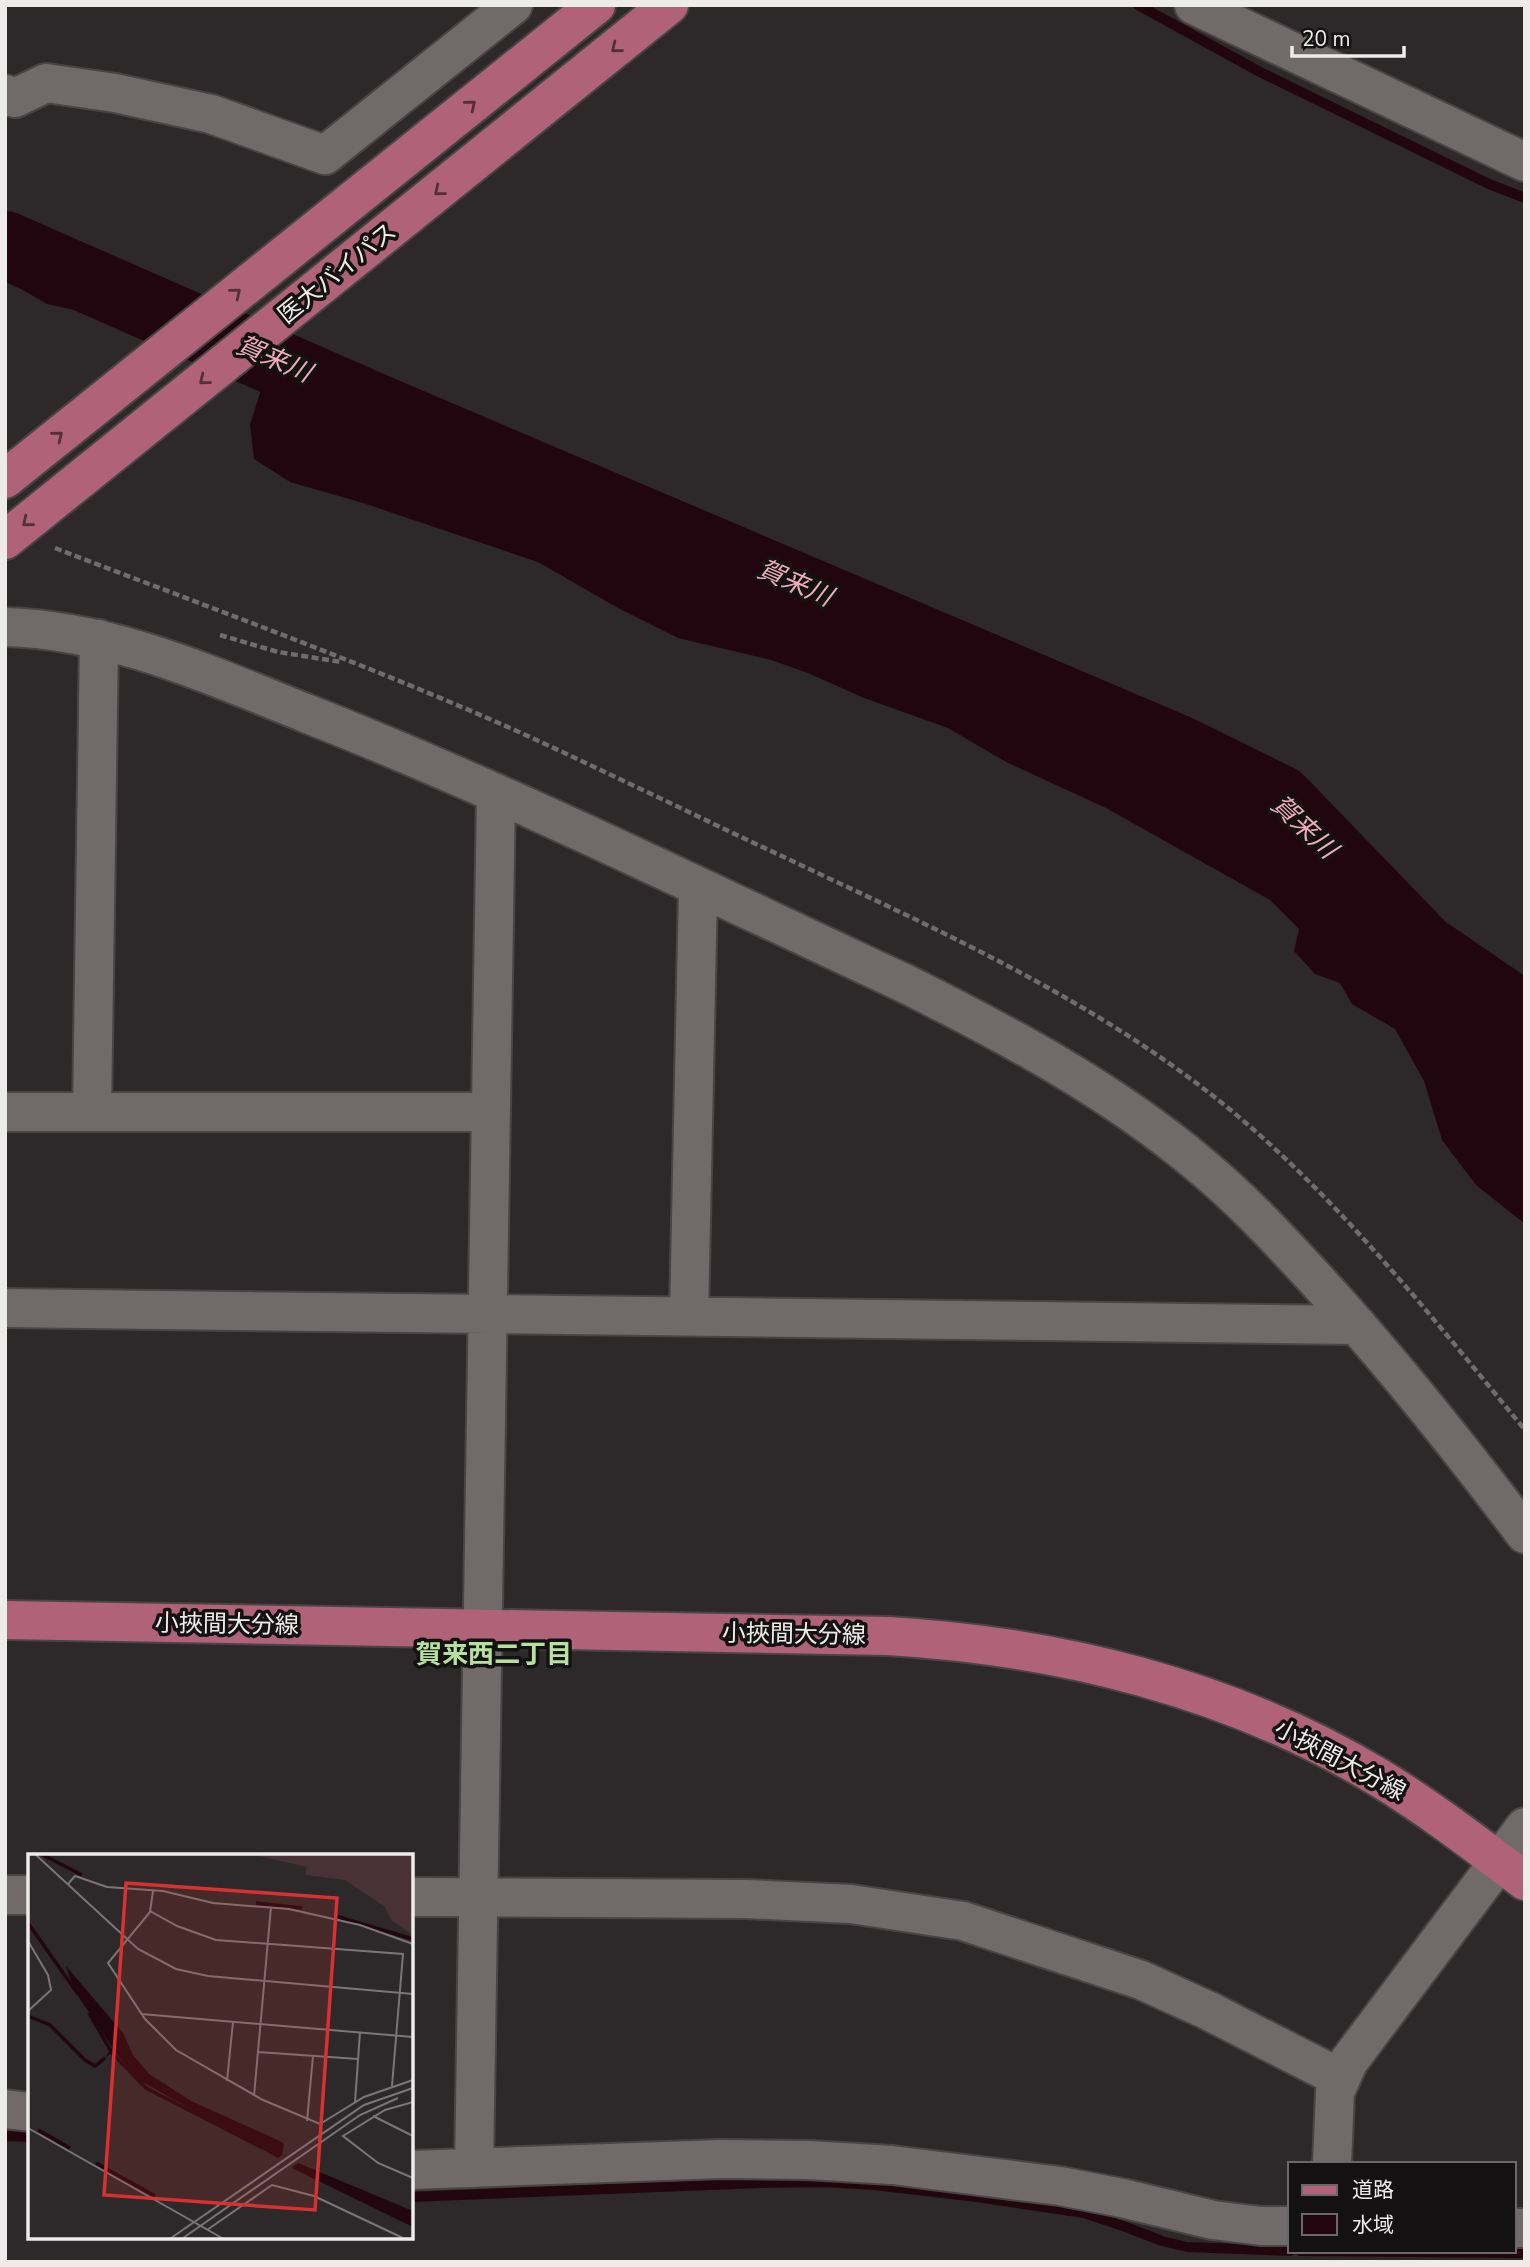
<svg xmlns="http://www.w3.org/2000/svg" width="1530" height="2267" font-family="'Nunito Sans','Noto Sans JP',sans-serif">
	<style>
		.water { fill: #22060f }
		.lines { fill: none; stroke-linecap: round; stroke-linejoin: round }
		.stream { stroke: #22060f; stroke-width: 10 }
		.river { stroke: #22060f; stroke-width: 66 }
		.minor-casing { stroke: #494545; stroke-width: 42 }
		.major-casing { stroke: #494545; stroke-width: 42 }
		.path { stroke: #706b6c; stroke-width: 4.5; stroke-dasharray: 7 3.5; stroke-linecap: butt }
		.minor { stroke: #706a6b; stroke-width: 38 }
		.major { stroke: #b06279; stroke-width: 38 }
		.oneway { stroke: #52313b }
		.labels { text-anchor: middle; dominant-baseline: central; stroke-width: 7; stroke-linejoin: round; paint-order: stroke }
		.street-label { font-size: 24px; fill: #eeebeb; stroke: #131112 }
		.water-label { font-size: 26px; font-style: italic; fill: #eeacbb; stroke: #131112 }
		.neighbourhood-label { font-size: 26px; font-weight: bold; fill: #b5e09d; stroke: #131112 }
		.inset-river { fill: none; stroke: #22060f; stroke-width: 3.5 }
		.inset-road { fill: none; stroke: #7a7677; stroke-width: 2 }
		.view { fill: #d73232; fill-opacity: 0.15; stroke: #d73232; stroke-width: 3.5 }
		.inset-edge { fill: none; stroke: #eeebeb; stroke-width: 3.5 }
	</style>
	<rect width="100%" height="100%" fill="#2d2829"/>
	<path class="water" d="M5 212 184 291 145 327 118 310H74L47 304 21 289 5 282Z
		M296 357 585 502V516L612 529 668 546 801 609 908 648 931 653 1146 756 1231 790 1324 844 1341 847 1384 883 1409 919 1425 959 1461 991 1489 1009 1525 1041V1224L1476 1185 1442 1140 1424 1081 1395 1029 1352 1004 1340 983 1315 974 1294 951 1299 929 1270 900 1106 808 1006 762 948 728 864 698 808 673 771 660 678 638 618 608 538 562 363 503 290 482 254 459 250 425 264 380Z"/>
	<g class="lines">
		<path class="stream" d="M1138 5 1260 72 1489 184 1525 198
			M5 2136 30 2137
			M411 2197 760 2183 824 2182 874 2185 977 2197 1084 2213 1126 2227 1162 2241 1187 2247 1290 2251
			M1300 2251 1525 2253"/>
		<path class="river" d="M5 244 384 410 1174 746 1280 798 1424 947 1525 1016"/>
		<g class="minor-casing">
			<path id="minor" d="M1194 5 1525 162
				M5 94 15 98 46 83 115 93 211 114 325 155 513 5
				M5 627C112 630 210 675 308 714 511 794 708 892 906 984 1008 1035 1111 1090 1199 1164 1239 1197 1274 1234 1309 1272 1386 1355 1457 1444 1525 1534
				M5 1112H491
				M92 1112 99 639
				M5 1308 1357 1325
				M689 1316 698 888
				M5 1895H30
				M411 1897 746 1899 851 1904 963 1921 1141 1980 1207 2010 1340 2078
				M5 2109 30 2112
				M1332 2164 1335 2092 1349 2061 1525 1827
				M474 2168 496 794
				M411 2170 722 2159 808 2160 892 2165 1060 2186 1122 2198 1213 2220 1261 2226H1290
				M1514 2228H1525"/>
		</g>
		<g class="major-casing">
			<path id="major" d="M5 479 596 5
				M5 540 669 5
				M5 1620 888 1636C1058 1646 1230 1688 1378 1777 1429 1808 1477 1845 1525 1881"/>
		</g>
		<path class="path" d="M55 548C210 608 367 664 519 732 609 773 698 817 788 859 938 930 1091 998 1222 1103 1337 1196 1431 1316 1525 1430
			M220 635 278 652 341 662"/>
		<use href="#minor" class="minor"/>
		<use href="#major" class="major"/>
	</g>
	<defs><path id="oneway-chevron" d="M-2-3.5L2.5 0L-2 3.5" fill="none" stroke-width="1.6" stroke-linecap="round" stroke-linejoin="round" transform="scale(1.75)"/></defs>
	<g class="oneway">
		<use href="#oneway-chevron" transform="translate(616 48) rotate(141)"/>
		<use href="#oneway-chevron" transform="translate(471 105) rotate(-39)"/>
		<use href="#oneway-chevron" transform="translate(439 191) rotate(141)"/>
		<use href="#oneway-chevron" transform="translate(236 293) rotate(-39)"/>
		<use href="#oneway-chevron" transform="translate(204 380) rotate(141)"/>
		<use href="#oneway-chevron" transform="translate(58 436) rotate(-39)"/>
		<use href="#oneway-chevron" transform="translate(27 522) rotate(141)"/>
	</g>
	<g class="labels">
		<g class="street-label">
			<text transform="translate(337 273) rotate(-39)">医大バイパス</text>
			<text transform="translate(227 1624) rotate(1)">小挾間大分線</text>
			<text transform="translate(794 1634) rotate(1)">小挾間大分線</text>
			<text transform="translate(1340 1760) rotate(28)">小挾間大分線</text>
		</g>
		<g class="water-label">
			<text transform="translate(274 359) rotate(23)">賀来川</text>
			<text transform="translate(795 583) rotate(23)">賀来川</text>
			<text transform="translate(1304 827) rotate(43)">賀来川</text>
		</g>
		<g class="neighbourhood-label">
			<text x="494" y="1654">賀来西二丁目</text>
		</g>
	</g>
	<g transform="translate(28 1854)">
		<rect width="385" height="385" fill="#2d2829"/>
		<path d="M227 1H385V81L364 67 356 52 317 26 277 21 279 13Z" fill="#483237"/>
		<path d="M38 112 95 179 105 201 121 220 163 247 252 287 256 290 254 301 250 304 111 226 86 197 77 204 84 193 46 136ZM270 309 385 357V373L264 314Z" fill="#22060f"/>
		<path class="inset-river" d="M15 1 54 21M228 49 274 54M307 62 385 85M0 69 50 140M61 159 84 199 118 234 235 294M0 162 22 171 57 206 67 212 77 204M10 276 42 294M68 309 127 342"/>
		<path class="inset-road" d="M8 1 110 95 148 115 180 122 385 140M40 30 47 22 79 33 135 37 185 49 261 55 332 71 385 90M125 37 122 58 80 109 117 165 148 196 235 246 292 270 336 243 385 226M122 57 149 72 188 86 375 100 364 232M0 87 20 121 23 136 0 157M113 160 385 183M230 198 330 205M199 227 205 168M226 242 243 53M327 248 332 178M385 248 357 256 315 282 350 309 385 324M345 262 385 282M279 267 285 202M0 274 194 384M179 376 244 331 286 342 375 384M143 384 336 251 385 234M155 384 332 261 370 244"/>
		<path class="view" d="M98 29 309 44 287 356 76 341Z"/>
		<rect width="385" height="385" class="inset-edge"/>
	</g>
	<rect width="1530" height="2267" fill="none" stroke="#eeebeb" stroke-width="14"/>
	<rect x="1288" y="2162" width="228" height="91" fill="#131112" stroke="#6b6869" stroke-width="2"/>
	<rect x="1302" y="2185" width="35" height="10" fill="#b06279" stroke="#6b6869" stroke-width="2"/>
	<text x="1352" y="2197" font-size="21" fill="#eeebeb">道路</text>
	<rect x="1302" y="2214" width="35" height="21" fill="#22060f" stroke="#6b6869" stroke-width="2"/>
	<text x="1352" y="2232" font-size="21" fill="#eeebeb">水域</text>
	<path d="M1292 46v10h112v-10" fill="none" stroke="#eeebeb" stroke-width="3.5"/>
	<text x="1302" y="46" font-size="21" fill="#eeebeb" stroke="#131112" stroke-width="5" paint-order="stroke">20 m</text>
</svg>
